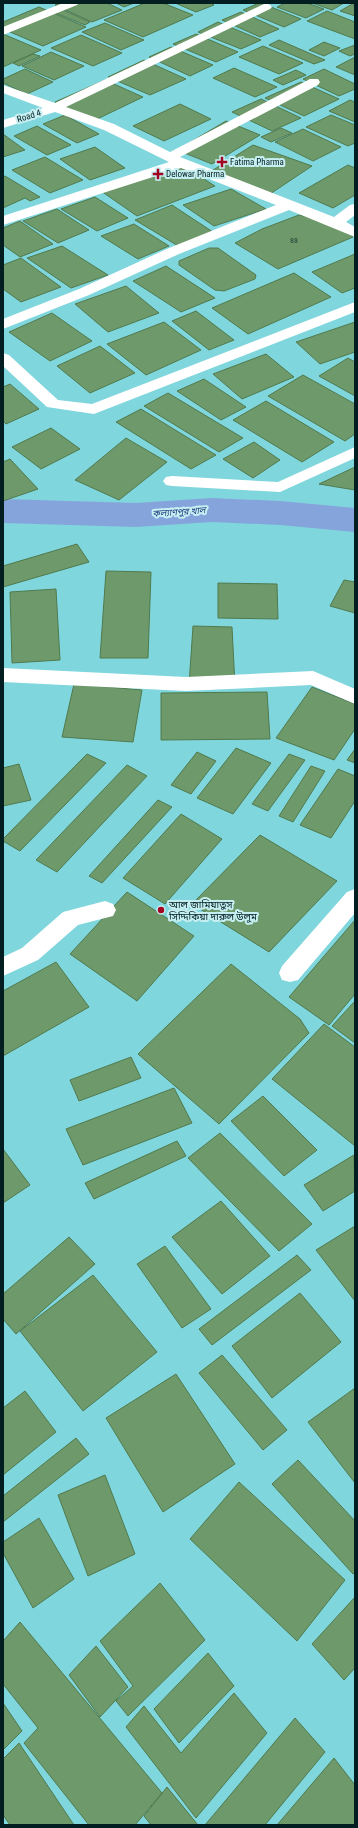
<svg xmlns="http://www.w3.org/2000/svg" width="358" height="1828" font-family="'Roboto Condensed','Noto Sans Bengali',sans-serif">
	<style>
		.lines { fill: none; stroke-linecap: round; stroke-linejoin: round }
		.canal { fill: #86a4dc; fill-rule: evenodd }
		.building { fill: #6e996a; stroke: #507a4d }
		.minor { fill: #fff; fill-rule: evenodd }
		.poi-dot { fill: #a20421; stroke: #c6eff2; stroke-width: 1.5 }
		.labels { text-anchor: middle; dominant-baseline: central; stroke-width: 4; stroke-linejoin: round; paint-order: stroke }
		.number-label { font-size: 8px; fill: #1e3d33 }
		.far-street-label { font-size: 9px; fill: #031e21; stroke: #c6eff2 }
		.far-poi-label { font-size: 9px; fill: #031e21; stroke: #c6eff2; text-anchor: start }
		.far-water-label { font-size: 9px; font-style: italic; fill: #19387b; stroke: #c6eff2 }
		.poi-label { font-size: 10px; fill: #031e21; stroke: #c6eff2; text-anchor: start }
	</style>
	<rect width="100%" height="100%" fill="#80d6dd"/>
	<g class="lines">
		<path class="canal" d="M212 498 280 501 355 508V532L280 525 212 522 136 527 3 523V499L136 503Z"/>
	</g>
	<path class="building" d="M60 3H107L122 10 92 22 55 5Z
		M116 3H134L124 7Z
		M145 3H163L193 15 143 37 104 20Z
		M175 3H210L214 5 196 12Z
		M259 3H261L301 19 284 27 243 10Z
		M285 3H307L324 9 306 18 277 7Z
		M312 3H344L332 10Z
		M354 3 355 16 340 11Z
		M39 7 86 27 43 46 3 29V22Z
		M61 9 90 22 85 25 53 12Z
		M327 11 355 22V39L307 21Z
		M241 12 279 29 260 37 222 20Z
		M218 22 261 40 241 49 198 32Z
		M105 23 144 40 121 50 82 32Z
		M3 34 41 50 3 67Z
		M196 34 238 52 216 62 173 44Z
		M81 35 122 53 93 66 51 48Z
		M279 40 325 60 314 64 269 45Z
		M324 42 340 48 324 56 309 50Z
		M355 45V54L350 56 339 51Z
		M263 46 303 63 279 74 239 57Z
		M171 47 213 65 190 76 149 57Z
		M51 52 84 66 54 80 22 66Z
		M33 54 40 56 19 66 13 63Z
		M355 57V75L336 67Z
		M144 60 186 79 150 95 108 77Z
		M234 68 277 87 255 97 213 78Z
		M25 69 53 82 27 94 3 83V79Z
		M324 69 355 84V89L339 96 303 79Z
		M296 70 306 75 283 85 273 80Z
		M105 80 143 97 93 121 55 102Z
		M301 82 339 99 304 116 265 98Z
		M261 99 301 118 272 131 232 112Z
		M350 100 355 102V122L329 111Z
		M180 104 211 119 164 141 133 126Z
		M65 115 99 134 77 143 43 124Z
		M331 115 355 125V143L348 146 306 127Z
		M226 121 260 135 212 164 177 150Z
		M37 126 71 145 47 155 14 136Z
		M281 128 292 133 271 142 261 137Z
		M303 129 341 147 313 161 275 142Z
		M3 134 25 150 3 157Z
		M253 145 312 166 270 194 210 172Z
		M95 147 125 168 90 180 60 159Z
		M45 157 83 180 50 193 12 170Z
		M179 163 215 186 137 216 101 191Z
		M348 165 355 168V195L333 208 299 193Z
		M5 176 40 197 30 201 25 198 3 208V177Z
		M231 189 266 209 214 226 183 205Z
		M95 197 128 218 97 231 61 209Z
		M172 205 216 234 180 247 135 220Z
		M57 209 89 230 58 243 23 221Z
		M299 215 336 223 353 237 278 269 235 243 262 229Z
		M20 221 53 244 20 257 3 245V228Z
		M134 224 169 246 138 259 101 236Z
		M62 246 108 275 71 288 27 258Z
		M209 248H218L256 275 255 279 224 291 215 290 179 265V261Z
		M355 254V288L342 293 312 272Z
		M21 258 61 287 21 302 3 289V265Z
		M166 266 215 298 181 312 133 281Z
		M294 273 331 297 248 334 212 308Z
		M126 286 159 313 108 332 75 304Z
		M196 311 234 340 209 350 172 321Z
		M52 313 92 341 50 361 9 332Z
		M164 322 201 350 146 375 107 344Z
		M355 322V352L320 364 296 342Z
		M100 346 135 373 90 393 57 366Z
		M266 354 294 377 242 399 213 374Z
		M348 358 355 362V396L319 376Z
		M303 375 355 404V434L345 441 268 396Z
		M204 379 246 407 221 420 177 391Z
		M10 384 39 409 6 424 3 421V387Z
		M168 393 243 438 219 452 144 406Z
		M266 401 334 442 302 462 233 420Z
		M141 409 216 455 191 469 116 422Z
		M51 428 80 449 41 469 12 447Z
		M126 438 167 462 119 500 75 480Z
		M254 442 280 460 253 478 223 459Z
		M10 459 38 489 3 501V462Z
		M355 467V490L319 484Z
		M77 544 89 562 3 587V566Z
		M106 571 151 572 148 658H100Z
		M344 580 355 582V613L330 606Z
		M218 583 277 584 278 619 218 618Z
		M56 589 60 660 12 663 10 592Z
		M193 626 232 627 235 686 189 685Z
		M74 684 142 690 133 742 62 737Z
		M312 687 355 704V729L334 760 276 738Z
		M267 692 270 739 161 740V693Z
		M236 748 271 763 233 814 197 798Z
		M355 749V763L347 760Z
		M197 752 216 761 191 794 171 785Z
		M87 754 106 763 20 851 3 841V839Z
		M289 754 305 760 268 811 252 804Z
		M19 764 31 800 3 806V768Z
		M127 765 147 776 57 872 36 860Z
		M311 766 325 771 293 822 279 816Z
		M338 769 355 776V801L331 838 300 825Z
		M158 800 172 807 102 883 89 876Z
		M181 814 222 839 165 904 123 878Z
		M260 835 337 881 269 952 192 904Z
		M127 892 194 936 137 1001 70 954Z
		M355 920V994L329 1025 289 997Z
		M56 962 89 1007 3 1056V991Z
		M231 964 300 1019 309 1033 219 1124 138 1054Z
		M355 1001V1043L332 1026Z
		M324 1024 355 1047V1146L272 1079Z
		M131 1057 141 1078 79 1101 70 1080Z
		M174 1088 192 1123 83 1165 66 1129Z
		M263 1096 317 1150 284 1176 231 1121Z
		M220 1133 312 1224 279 1251 188 1158Z
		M177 1141 186 1156 94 1199 85 1183Z
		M3 1149 30 1185 3 1203Z
		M354 1155 355 1191 323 1211 304 1185Z
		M221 1201 270 1256 222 1294 172 1237Z
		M355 1226V1301L316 1250Z
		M69 1237 95 1264 16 1334 3 1319V1294Z
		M165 1246 211 1309 182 1328 137 1264Z
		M297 1255 311 1270 212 1345 199 1329Z
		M93 1275 157 1352 83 1411 20 1331Z
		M300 1293 341 1342 272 1398 232 1346Z
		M222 1355 287 1430 263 1450 199 1373Z
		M176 1374 235 1464 163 1512 106 1418Z
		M355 1388V1483L308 1422Z
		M25 1391 56 1432 3 1475V1408Z
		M76 1438 89 1454 3 1522V1496Z
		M298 1460 355 1521V1572L353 1574 272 1484Z
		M105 1475 135 1554 88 1576 58 1495Z
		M239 1482 345 1580 297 1641 190 1539Z
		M39 1518 74 1579 33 1608 3 1553V1542Z
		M160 1583 205 1640 128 1716 116 1701 133 1686 100 1641Z
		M355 1597V1668L344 1680 312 1644Z
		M20 1622 162 1793 135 1825H89L24 1743 38 1728 3 1684V1641Z
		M96 1646 128 1687 100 1717 69 1675Z
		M208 1653 234 1686 179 1743 154 1709Z
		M234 1693 267 1733 196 1818 126 1727 144 1706 181 1753Z
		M3 1703 22 1731 3 1750Z
		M295 1718 325 1752 265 1825H205Z
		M19 1743 74 1825H10L3 1815V1759Z
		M334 1758 355 1785V1825H277Z
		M167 1787 198 1825H151L144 1816Z"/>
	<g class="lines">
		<path class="minor" d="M63 3H79L77 5 3 35V27Z
			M266 3 270 5 272 7 270 9 66 107 114 124 170 152 310 79H318L320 82 318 85 180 157 334 217 350 205 355 204V215L346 222 355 227V237L289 210 179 254 89 295 3 329V319L79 289 169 248 276 205 181 168 3 225V216L169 162 104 130 55 112 3 128V120L43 108 3 93V85L55 103Z
			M355 302V312L94 414 47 407 3 366V353L9 355 58 400 92 404Z
			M355 447V458L280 492 172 486 166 485 163 481 166 477 172 476 278 482Z
			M3 668 186 677 313 671 355 689V704L311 685 186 691 3 682Z
			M355 889V913L298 980 290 982 282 980 279 973 282 966 347 892Z
			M105 901 113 904 116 910 113 916 78 925 38 960 3 976V957L22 948 63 912Z"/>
	</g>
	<g class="poi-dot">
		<path d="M220 156h4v4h4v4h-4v4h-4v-4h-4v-4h4z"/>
		<path d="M156 168h4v4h4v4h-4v4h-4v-4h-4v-4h4z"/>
		<circle cx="161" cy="910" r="4"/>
	</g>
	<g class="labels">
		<g class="number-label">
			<text x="294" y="240">88</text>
		</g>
		<g class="far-street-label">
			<text transform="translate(29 116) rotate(-17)">Road 4</text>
		</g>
		<g class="far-poi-label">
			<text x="230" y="162">Fatima Pharma</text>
			<text x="166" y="174">Delowar Pharma</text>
		</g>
		<g class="far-water-label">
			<text transform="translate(179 512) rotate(-4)">কল্যাণপুর খাল</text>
		</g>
		<g class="poi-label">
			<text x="169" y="904">আল জামিয়াতুস<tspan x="169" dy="12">সিদ্দিকিয়া দারুল উলুম</tspan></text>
		</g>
	</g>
	<rect width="358" height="1828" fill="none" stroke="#031e21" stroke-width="8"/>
</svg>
